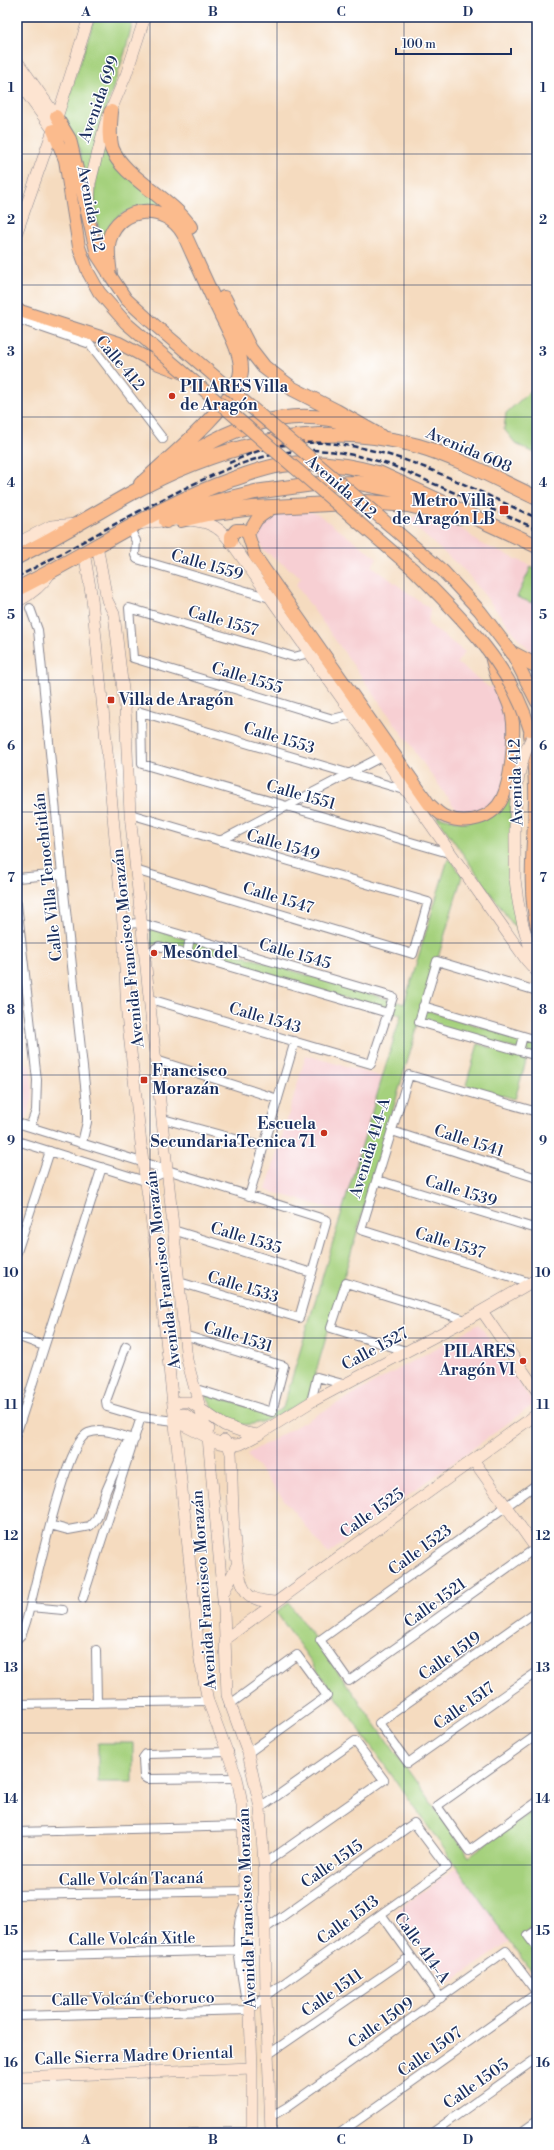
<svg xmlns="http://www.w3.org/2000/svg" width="554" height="2150" font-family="'Libre Bodoni',serif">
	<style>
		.built { fill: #f7cfd3 }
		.green { fill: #a5d17d; stroke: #60806e }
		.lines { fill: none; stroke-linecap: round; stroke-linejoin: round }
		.street-casing { stroke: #88858e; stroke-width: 10 }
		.secondary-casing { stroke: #88858e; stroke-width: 12 }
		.primary-casing { stroke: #88858e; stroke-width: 14 }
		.highway-casing { stroke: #88858e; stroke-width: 16 }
		.street { stroke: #fff; stroke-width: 8 }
		.secondary { stroke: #fde4d1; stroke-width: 11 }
		.primary { stroke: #fbbb8d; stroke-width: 12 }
		.highway { stroke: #fbbb8d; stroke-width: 14 }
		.rail { stroke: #1b2f5e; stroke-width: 2.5; stroke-dasharray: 6 3; stroke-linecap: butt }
		.secondary-bridge-casing { stroke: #88858e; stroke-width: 12; stroke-linecap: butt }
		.primary-bridge-casing { stroke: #88858e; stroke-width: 14; stroke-linecap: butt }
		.secondary-bridge { stroke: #fde4d1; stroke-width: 11 }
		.primary-bridge { stroke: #fbbb8d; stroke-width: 12 }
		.grid { fill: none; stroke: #1b2f5e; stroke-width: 1; stroke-opacity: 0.55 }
		.poi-dot { fill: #c8321e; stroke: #fff; stroke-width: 1.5 }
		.labels { text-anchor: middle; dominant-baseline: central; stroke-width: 3; stroke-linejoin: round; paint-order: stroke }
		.street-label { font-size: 16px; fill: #1b2f5e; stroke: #fff }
		.poi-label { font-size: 16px; font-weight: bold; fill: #1b2f5e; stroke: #fff; text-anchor: start }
		.neatline { fill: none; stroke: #1b2f5e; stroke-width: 1.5 }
		.grid-label { font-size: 13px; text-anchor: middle; font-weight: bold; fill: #1b2f5e }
	</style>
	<rect width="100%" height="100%" fill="#fff"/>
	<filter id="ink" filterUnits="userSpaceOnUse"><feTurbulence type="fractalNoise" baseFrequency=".025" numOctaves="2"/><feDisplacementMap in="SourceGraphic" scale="8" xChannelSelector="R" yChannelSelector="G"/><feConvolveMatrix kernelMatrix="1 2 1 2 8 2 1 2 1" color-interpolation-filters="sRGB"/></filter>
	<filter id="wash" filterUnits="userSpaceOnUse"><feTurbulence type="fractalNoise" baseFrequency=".012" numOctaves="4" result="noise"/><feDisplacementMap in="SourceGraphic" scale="16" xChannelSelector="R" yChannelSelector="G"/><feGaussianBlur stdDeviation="0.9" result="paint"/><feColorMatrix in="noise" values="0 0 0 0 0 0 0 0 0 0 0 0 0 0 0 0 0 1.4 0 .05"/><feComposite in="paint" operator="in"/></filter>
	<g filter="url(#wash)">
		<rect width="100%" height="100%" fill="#f5dbbf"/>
		<path class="built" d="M292 511 312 512 319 515 377 558 372 566 430 609 428 624 465 652 457 663 490 688 494 684 503 698 508 720 507 748 503 788 497 798 483 809 469 813 458 812 296 585 301 577 263 550 259 538V530L265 521 271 515Z
			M419 514 446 522 467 532 479 543 537 568V657L519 639 466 572 407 520Z
			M306 1055 382 1077 342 1212 266 1190Z
			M17 1061 30 1066 33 1096 26 1119 17 1116Z
			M479 1324 534 1404 328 1554 247 1454Z
			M457 1867 510 1942 448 1984 396 1911Z"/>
		<path class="green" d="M95 17H134L125 52 98 133 87 191 79 148 63 115Z
			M105 136 181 222 138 207C117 215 110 219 103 242 88 203 96 175 105 136Z
			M537 385V454L516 444 504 429 506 413Z
			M531 567 537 570V593L532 603 517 597Z
			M511 792V879L523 939 436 816 467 823 507 800Z
			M448 859 452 861 462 876 423 1009 537 1044V1055L419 1021 308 1399C280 1413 246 1440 217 1413 213 1408 209 1400 206 1394L272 1414 283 1408 401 1015 160 943 152 945 150 928 404 1004Z
			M478 1044 527 1058 515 1099 466 1085Z
			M289 1603 469 1856 532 1811 537 1818V1924L523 1934 537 1954V1980L276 1612Z
			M98 1743H133V1782H98Z"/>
	</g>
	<g filter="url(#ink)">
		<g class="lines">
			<g class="street-casing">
				<path id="street" d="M17 319 90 344 163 439
					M129 527 136 541 135 555 137 559 270 598
					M30 608 38 630 62 874 87 1104V1122L82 1143
					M309 653 294 657 129 608 133 658 333 719 353 714
					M408 791 141 712 142 764 452 854
					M130 814 428 902 413 954 135 870
					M220 841 383 756
					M17 878 62 874
					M17 904 37 1080 36 1111 30 1127
					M123 924 141 923 393 997 371 1064 150 999
					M187 954 190 937
					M145 955 159 946 388 1013
					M537 991 437 961 419 1022 537 1056
					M423 1006 537 1040
					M519 1051 523 1036
					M156 1060 278 1099
					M163 1119 264 1147
					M17 1123 327 1220 299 1318 179 1282
					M392 1131 537 1178
					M17 1141 145 1181 167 1171
					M377 1180 537 1229
					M249 1196 295 1041
					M173 1230 312 1273
					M17 1252 50 1151
					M531 1283 361 1230 409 1075 537 1112
					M184 1335 284 1366 272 1412 196 1389
					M17 1336 44 1346
					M126 1346 106 1401 107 1407 141 1417 175 1421
					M406 1351 331 1328 346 1283 466 1320
					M311 1402 317 1377 343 1384
					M17 1432 102 1167
					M537 1484 320 1640 349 1681 537 1547
					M50 1525 68 1530 90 1526 97 1518 106 1491 129 1438
					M83 1598 141 1417
					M30 1607 63 1610
					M537 1611 379 1723 408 1763 537 1672
					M17 1639 22 1634 26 1622C34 1594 65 1441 88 1433 104 1427 120 1436 135 1439
					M96 1650 97 1703
					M17 1704 208 1701
					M229 1705 297 1655 327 1696 248 1753
					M537 1735 437 1806 469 1851 537 1802
					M229 1752 146 1754 143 1758 144 1777 147 1779 237 1778
					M260 1808 355 1741 384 1780 264 1864
					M17 1832 244 1826
					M17 1895 245 1891
					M245 1904C231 1931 241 1967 245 1996
					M381 1914 441 1998
					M537 1930 528 1936 537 1948
					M17 1956 247 1950
					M249 2010 266 1996 447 1867 414 1823 266 1928
					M17 2016 249 2010
					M269 2054 411 1956
					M270 2117 287 2107 506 1951 537 1993
					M192 2133 252 2132
					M340 2133 537 1993
					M432 2133 537 2058
					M520 2133 537 2121"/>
			</g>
			<g class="secondary-casing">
				<path id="secondary" d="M17 61 56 116
					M17 80 53 130
					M89 211 90 183 105 124 126 75 145 17
					M17 232 53 130 89 17
					M139 524C161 521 199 515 218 529 223 532 227 538 231 542L527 961 537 972
					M17 543 51 526 77 524
					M97 545 107 600 114 614 125 707 130 814 187 1360 208 1437 224 1610 227 1695 248 1753 260 1808 264 1864 266 1996 271 2133
					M84 552 92 599 105 730 123 924 127 1015 143 1162 159 1273 200 1660 208 1701 237 1778 242 1804 252 2068V2133
					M17 602C32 594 43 585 52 571
					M515 879C518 910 525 938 537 966
					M482 1311 537 1391
					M174 1406 180 1402H190L224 1425 246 1433 258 1435
					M174 1415 184 1414 209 1429
					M175 1421 219 1443 236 1445 241 1444 258 1435 311 1402 466 1320 537 1279
					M224 1440 228 1445 231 1453C233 1481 231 1576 247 1593 253 1601 267 1601 276 1602
					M474 1461 537 1550
					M223 1594 237 1565
					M225 1639 537 1414
					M17 2077 252 2068"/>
			</g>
			<g class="primary-casing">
				<path id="primary" d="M56 116 70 139 97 255 110 275
					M53 130 65 160 79 247 88 272
					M17 310 119 343 156 363 183 373
					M272 508 257 519 248 534 255 556 429 804C434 808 440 815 446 817 466 825 492 819 502 799 511 780 514 744 513 723 512 706 503 692 497 677 494 670 493 663 491 656
					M231 542V536L236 530H243L248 534
					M512 653 537 702
					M530 734C533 756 536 778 535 801 534 842 527 887 537 927"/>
			</g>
			<g class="highway-casing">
				<path id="highway" d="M111 112C110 124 108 137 112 149 123 177 171 198 190 227
					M110 275C109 265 106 250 109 240 119 205 166 202 184 234 196 260 207 286 220 312 228 329 242 352 241 371 240 400 163 464 141 484
					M224 298 250 349 264 367 293 389 336 411 380 436
					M174 468C221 428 291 403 352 425
					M181 520 207 514 253 508 367 502 408 505 459 517
					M166 521 202 505 255 492 313 484 359 483 409 493
					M17 557C55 538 91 516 128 495 215 446 319 417 418 446 459 458 498 480 537 498
					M17 589C90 553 156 506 233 479 249 474 265 467 282 465 315 460 349 465 381 474L537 546
					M512 653 537 666"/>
			</g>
			<use href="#street" class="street"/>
			<use href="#secondary" class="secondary"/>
			<use href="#primary" class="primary"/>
			<use href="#highway" class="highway"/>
			<path class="rail" d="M229 463C251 453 274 444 299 443 384 438 462 485 537 518
				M17 577C69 550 120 520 173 494 216 473 261 451 310 450 337 450 365 457 391 465L537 529"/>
			<g class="secondary-bridge-casing">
				<path id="secondary-bridge" d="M515 879C516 828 509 772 537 728"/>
			</g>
			<g class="primary-bridge-casing">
				<path id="primary-bridge" d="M88 272 99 292 126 323 414 570C460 616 512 666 530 730
					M110 275 126 299 150 321 443 571 480 611 512 653"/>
			</g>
			<use href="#secondary-bridge" class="secondary-bridge"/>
			<use href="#primary-bridge" class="primary-bridge"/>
		</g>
	</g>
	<path class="grid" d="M150 17V2133M277 17V2133M404 17V2133M17 154H537M17 285H537M17 417H537M17 548H537M17 680H537M17 812H537M17 943H537M17 1075H537M17 1207H537M17 1338H537M17 1470H537M17 1602H537M17 1733H537M17 1865H537M17 1996H537"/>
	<g class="poi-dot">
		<circle cx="172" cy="396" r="4"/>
		<rect x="499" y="505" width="10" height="10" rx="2"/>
		<rect x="107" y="696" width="8" height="8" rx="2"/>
		<circle cx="154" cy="953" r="4"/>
		<rect x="140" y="1076" width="8" height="8" rx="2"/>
		<circle cx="324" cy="1133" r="4"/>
		<circle cx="523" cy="1361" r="4"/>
	</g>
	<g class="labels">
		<g class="street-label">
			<text transform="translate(99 99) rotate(-70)">Avenida 699</text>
			<text transform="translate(91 209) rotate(79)">Avenida 412</text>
			<text transform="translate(120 363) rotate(50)">Calle 412</text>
			<text transform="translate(469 450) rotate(23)">Avenida 608</text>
			<text transform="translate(341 487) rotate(41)">Avenida 412</text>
			<text transform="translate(207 565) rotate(16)">Calle 1559</text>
			<text transform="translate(223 621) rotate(16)">Calle 1557</text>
			<text transform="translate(247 678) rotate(17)">Calle 1555</text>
			<text transform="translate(279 738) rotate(17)">Calle 1553</text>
			<text transform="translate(516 782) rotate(-92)">Avenida 412</text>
			<text transform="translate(301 795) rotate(16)">Calle 1551</text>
			<text transform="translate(283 845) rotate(16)">Calle 1549</text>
			<text transform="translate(48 877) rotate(-96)">Calle Villa Tenochtitlán</text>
			<text transform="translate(278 898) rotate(17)">Calle 1547</text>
			<text transform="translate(128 948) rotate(-96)">Avenida Francisco Morazán</text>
			<text transform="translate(295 954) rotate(16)">Calle 1545</text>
			<text transform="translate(265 1018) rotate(16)">Calle 1543</text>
			<text transform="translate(469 1141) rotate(18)">Calle 1541</text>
			<text transform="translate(370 1148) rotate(-73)">Avenida 414-A</text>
			<text transform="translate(461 1191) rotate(17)">Calle 1539</text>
			<text transform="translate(246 1238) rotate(17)">Calle 1535</text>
			<text transform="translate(450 1243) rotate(17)">Calle 1537</text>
			<text transform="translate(163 1270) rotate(-97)">Avenida Francisco Morazán</text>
			<text transform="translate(243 1287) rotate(17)">Calle 1533</text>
			<text transform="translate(238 1337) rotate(17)">Calle 1531</text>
			<text transform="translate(375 1349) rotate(-28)">Calle 1527</text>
			<text transform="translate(372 1513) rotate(-35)">Calle 1525</text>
			<text transform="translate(420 1550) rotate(-36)">Calle 1523</text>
			<text transform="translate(204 1590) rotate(-94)">Avenida Francisco Morazán</text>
			<text transform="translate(435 1603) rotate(-36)">Calle 1521</text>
			<text transform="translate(450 1656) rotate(-35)">Calle 1519</text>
			<text transform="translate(464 1706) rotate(-35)">Calle 1517</text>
			<text transform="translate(332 1864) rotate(-35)">Calle 1515</text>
			<text transform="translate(131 1879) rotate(-1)">Calle Volcán Tacaná</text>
			<text transform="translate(247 1908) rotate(-92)">Avenida Francisco Morazán</text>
			<text transform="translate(348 1920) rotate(-36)">Calle 1513</text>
			<text transform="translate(132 1939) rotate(-1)">Calle Volcán Xitle</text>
			<text transform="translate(422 1948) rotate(54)">Calle 414-A</text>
			<text transform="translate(332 1993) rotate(-35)">Calle 1511</text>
			<text transform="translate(133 1999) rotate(-1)">Calle Volcán Ceboruco</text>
			<text transform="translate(381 2023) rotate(-35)">Calle 1509</text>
			<text transform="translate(430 2052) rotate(-35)">Calle 1507</text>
			<text transform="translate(134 2056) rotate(-2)">Calle Sierra Madre Oriental</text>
			<text transform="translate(476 2084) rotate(-35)">Calle 1505</text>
		</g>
		<g class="poi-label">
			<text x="180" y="387">PILARES Villa<tspan x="180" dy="18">de Aragón</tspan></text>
			<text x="495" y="501" text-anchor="end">Metro Villa<tspan x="495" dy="18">de Aragón LB</tspan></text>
			<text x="119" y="700">Villa de Aragón</text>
			<text x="162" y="953">Mesón del</text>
			<text x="152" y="1071">Francisco<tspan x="152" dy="18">Morazán</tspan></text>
			<text x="316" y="1124" text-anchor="end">Escuela<tspan x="316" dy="18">SecundariaTecnica 71</tspan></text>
			<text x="515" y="1352" text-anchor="end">PILARES<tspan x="515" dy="18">Aragón VI</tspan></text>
		</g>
	</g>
	<rect width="554" height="2150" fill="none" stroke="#fff" stroke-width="44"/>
	<path d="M396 48v6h115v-6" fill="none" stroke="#1b2f5e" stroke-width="2"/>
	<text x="402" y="48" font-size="12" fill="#1b2f5e" stroke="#ffffff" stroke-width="3" paint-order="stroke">100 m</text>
	<rect x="22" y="22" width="510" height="2106" class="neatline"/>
	<g class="grid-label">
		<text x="86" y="16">A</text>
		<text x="213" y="16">B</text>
		<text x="341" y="16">C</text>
		<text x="468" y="16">D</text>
		<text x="11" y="92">1</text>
		<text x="543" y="92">1</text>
		<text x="11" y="224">2</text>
		<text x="543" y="224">2</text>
		<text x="11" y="356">3</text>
		<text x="543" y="356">3</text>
		<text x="11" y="487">4</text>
		<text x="543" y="487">4</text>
		<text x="11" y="619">5</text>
		<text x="543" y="619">5</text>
		<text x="11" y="750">6</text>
		<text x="543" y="750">6</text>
		<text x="11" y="882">7</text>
		<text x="543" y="882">7</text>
		<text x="11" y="1014">8</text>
		<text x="543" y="1014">8</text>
		<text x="11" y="1145">9</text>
		<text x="543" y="1145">9</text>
		<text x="11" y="1277">10</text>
		<text x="543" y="1277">10</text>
		<text x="11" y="1409">11</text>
		<text x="543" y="1409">11</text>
		<text x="11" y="1540">12</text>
		<text x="543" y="1540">12</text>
		<text x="11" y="1672">13</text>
		<text x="543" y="1672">13</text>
		<text x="11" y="1803">14</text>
		<text x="543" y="1803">14</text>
		<text x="11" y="1935">15</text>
		<text x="543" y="1935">15</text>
		<text x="11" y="2067">16</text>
		<text x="543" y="2067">16</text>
		<text x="86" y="2144">A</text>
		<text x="213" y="2144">B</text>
		<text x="341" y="2144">C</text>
		<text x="468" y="2144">D</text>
	</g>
</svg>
